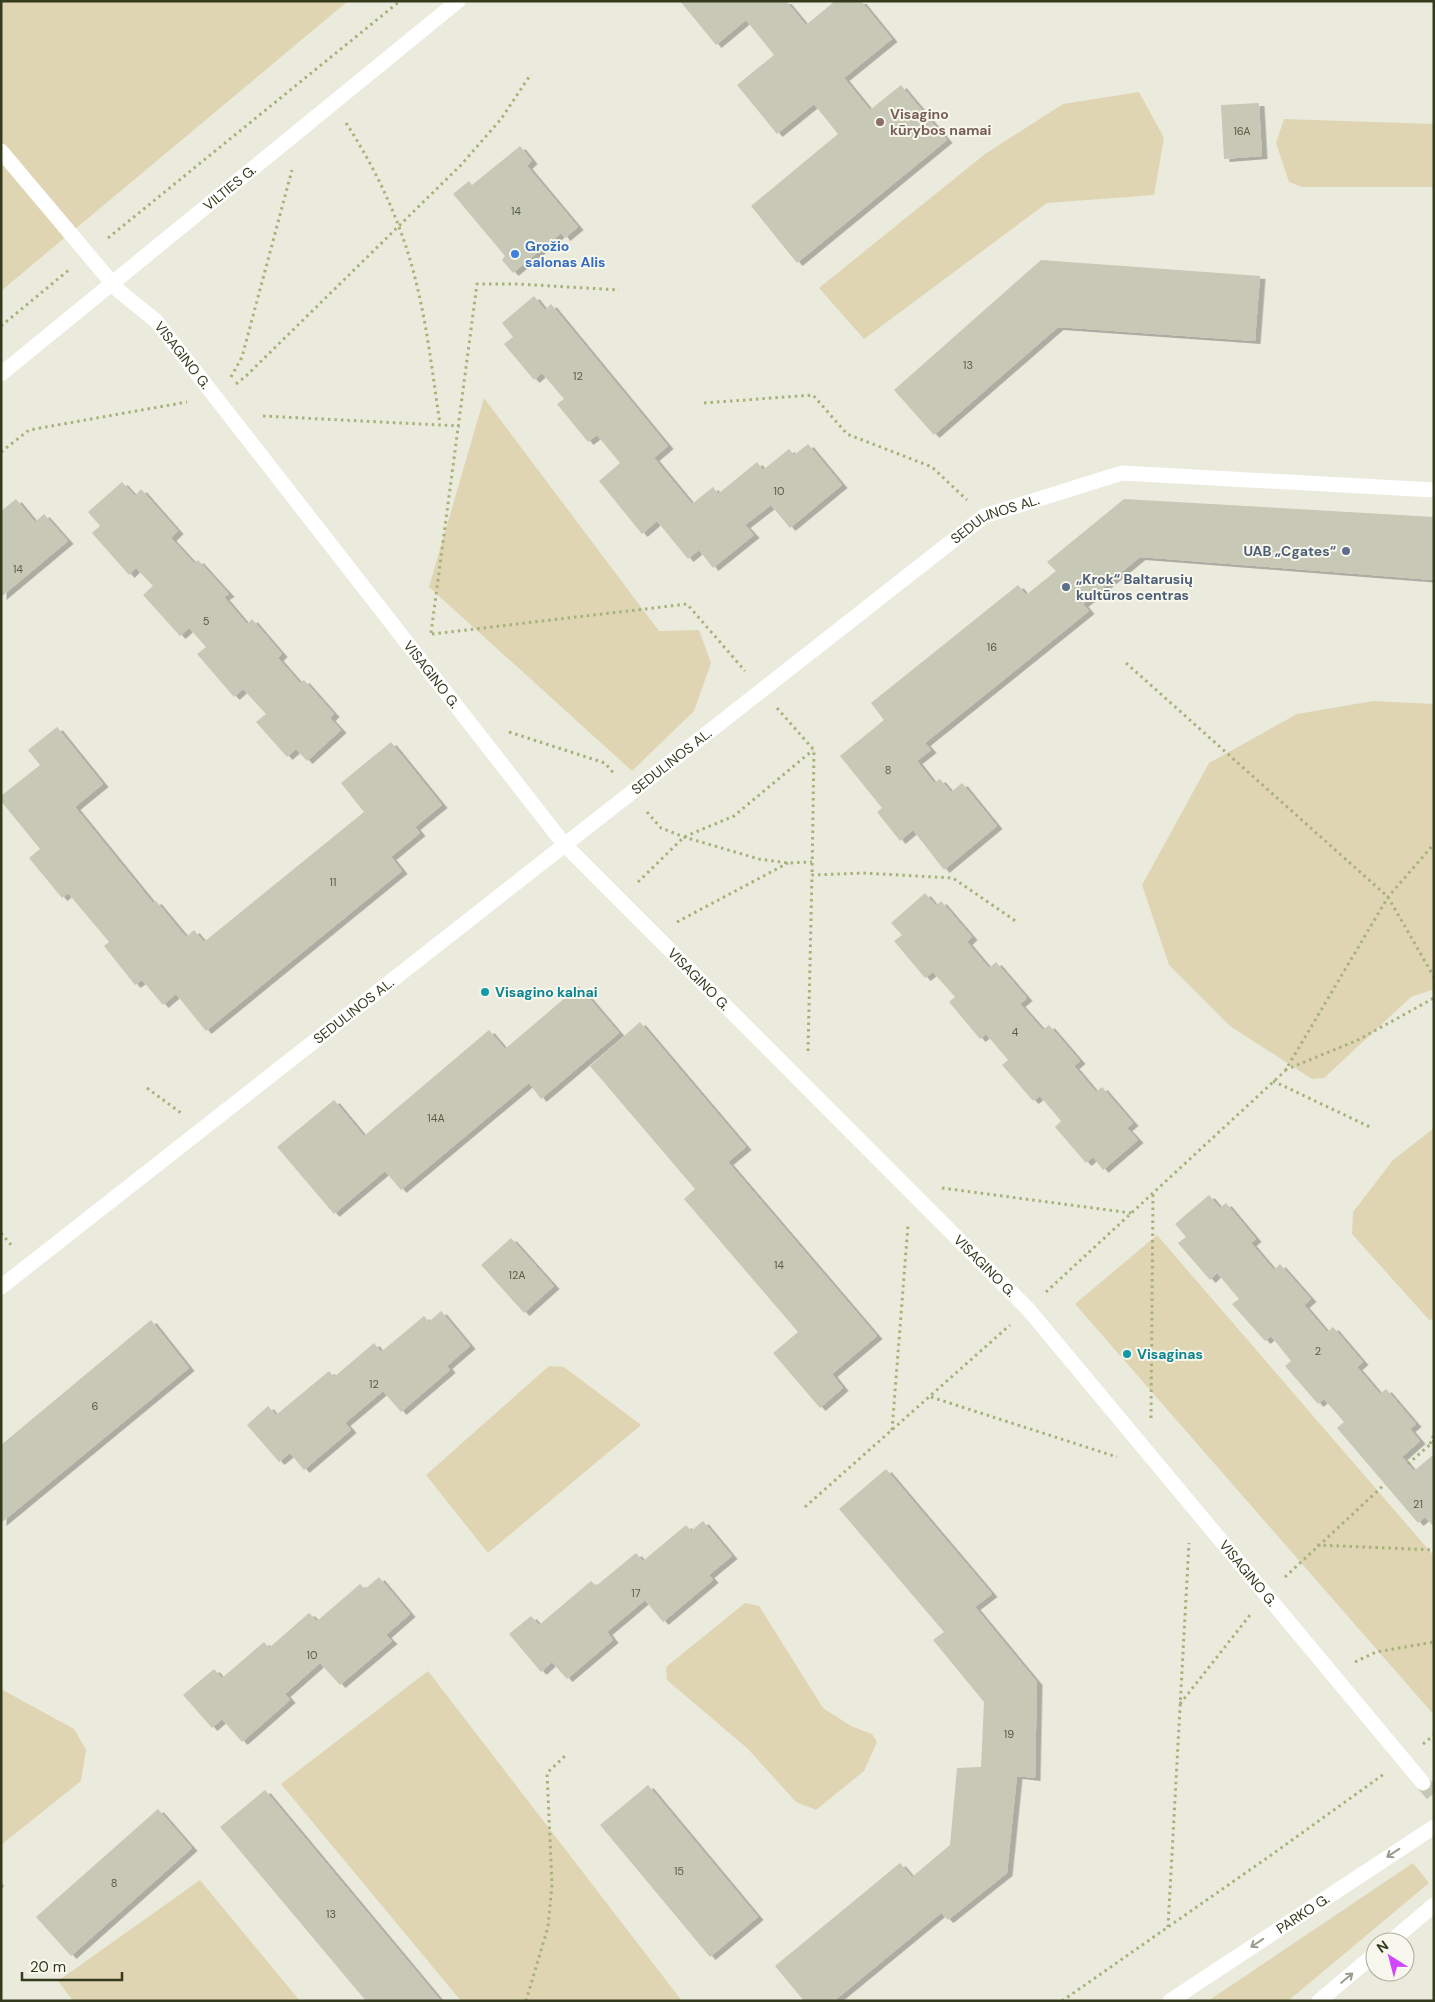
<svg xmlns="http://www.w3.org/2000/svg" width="1435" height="2002" font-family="'DM Sans',sans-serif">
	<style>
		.green { fill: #dfd5b3 }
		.building { fill: #c7c8b5; filter: url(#shadow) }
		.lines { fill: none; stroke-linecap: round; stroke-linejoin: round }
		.pedestrian-tunnel { stroke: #c6c8b7; stroke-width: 15; stroke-dasharray: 15 8; stroke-linecap: butt }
		.path { stroke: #a7b27a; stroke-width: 3; stroke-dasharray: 2.5 4; stroke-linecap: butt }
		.pedestrian { stroke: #fff; stroke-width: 15 }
		.minor { stroke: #fff; stroke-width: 15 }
		.tertiary { stroke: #fff; stroke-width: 15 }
		.oneway { stroke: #9a9d8e }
		.education-dot { fill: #8d6e63; stroke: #f7f7ed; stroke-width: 2 }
		.shop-dot { fill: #3f7fe0; stroke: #f7f7ed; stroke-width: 2 }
		.service-dot { fill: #5c6f8a; stroke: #f7f7ed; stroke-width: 2 }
		.culture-dot { fill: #0f9aa8; stroke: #f7f7ed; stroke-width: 2 }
		.labels { text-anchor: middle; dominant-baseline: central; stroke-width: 4; stroke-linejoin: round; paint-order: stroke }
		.number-label { font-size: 11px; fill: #595e43 }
		.education-label { font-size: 14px; font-weight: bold; fill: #785e54; stroke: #f7f7ed; text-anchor: start }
		.street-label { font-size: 14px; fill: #343b1d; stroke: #f7f7ed }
		.shop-label { font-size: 14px; font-weight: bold; fill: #366cbe; stroke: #f7f7ed; text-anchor: start }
		.service-label { font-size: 14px; font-weight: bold; fill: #4e5e75; stroke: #f7f7ed; text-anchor: end }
		.culture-label { font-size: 14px; font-weight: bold; fill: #0d838f; stroke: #f7f7ed; text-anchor: start }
	</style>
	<defs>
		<filter id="shadow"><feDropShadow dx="5.5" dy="3" stdDeviation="0" flood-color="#0004"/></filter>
	</defs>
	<rect width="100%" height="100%" fill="#eaebdd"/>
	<path class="green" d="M1 1H348L1 291Z
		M1139 92 1164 138 1154 195 1047 203 864 339 819 288 985 154 1063 104Z
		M1284 119 1434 124V187H1302L1289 182 1276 143Z
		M484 398 659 631 699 630 711 663 694 711 632 771 429 587Z
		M1373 701 1434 704V989L1411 997 1324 1078 1312 1079 1230 1026 1169 965 1142 885 1209 763 1297 714Z
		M1434 1128V1319L1429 1320 1352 1234 1353 1212 1393 1160Z
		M1157 1235 1434 1556V1715L1075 1304Z
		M549 1366 564 1367 641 1425 488 1553 426 1475Z
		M745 1603 759 1606 823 1708 851 1726 872 1734 877 1742 864 1771 816 1810 796 1802 748 1749 667 1680 666 1667Z
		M428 1671 682 2001H461L281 1784Z
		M1 1689 74 1729 86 1750 81 1781 1 1845Z
		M1413 1863 1429 1883 1288 2001H1208Z
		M200 1880 300 2001H73L58 1981Z"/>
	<path class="building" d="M680 1H786L806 25 835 1H861L892 39 844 78 870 110 901 85 947 140 797 263 751 206 838 134 814 104 777 134 737 85 774 55 746 20 716 45Z
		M1259 103 1262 156 1224 159 1221 105Z
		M520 146 532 161 527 166 578 227 565 238 561 233 513 273 502 260 505 256 453 194 469 181 472 185Z
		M1041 260 1260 276 1255 341 1058 327 934 435 894 390Z
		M534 296 545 310 551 304 668 446 654 458 692 504 713 487 718 494 757 462 763 470 789 449 794 455 808 444 842 485 790 528 771 505 745 525 754 535 713 568 699 550 688 559 657 521 642 534 599 481 620 463 597 435 588 442 557 404 564 399 542 373 534 380 504 344 513 337 502 323Z
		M122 482 135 496 141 489 178 531 171 538 194 563 198 560 229 594 224 597 247 624 252 619 282 654 278 658 300 683 304 680 334 714 330 718 341 730 307 761 296 749 287 757 256 722 266 714 243 689 234 697 197 654 206 647 189 628 180 636 143 595 153 586 136 568 129 575 92 533 100 526 88 512Z
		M16 499 35 522 44 514 68 541 1 597V511Z
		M1124 499 1434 517V580L1140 557 1083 604 1089 611 925 743 931 750 917 761 934 783 940 779 951 792 962 783 997 826 944 870 913 830 900 841 877 812 882 808 840 756 884 720 871 703 1018 585 1026 595 1056 571 1047 562Z
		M57 727 103 784 75 807 153 903 156 901 186 937 194 930 204 942 364 812 341 783 391 742 442 805 415 827 420 833 391 857 402 871 206 1031 176 994 163 1005 142 980 135 985 104 946 109 942 68 893 62 898 29 858 40 849 1 801V796L40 765 28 750Z
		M925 893 936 906 941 901 972 937 967 942 989 968 996 962 1027 998 1020 1004 1043 1030 1049 1025 1080 1061 1074 1066 1096 1092 1102 1087 1133 1123 1127 1128 1138 1140 1103 1170 1093 1157 1086 1163 1055 1127 1061 1121 1040 1096 1033 1101 1002 1065 1008 1060 986 1034 980 1039 949 1002 955 997 933 972 925 978 894 941 902 935 891 923Z
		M579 986 619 1033 541 1099 529 1083 401 1190 385 1171 334 1214 277 1147 334 1100 364 1136 489 1030 505 1049Z
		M640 1022 746 1147 728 1162 877 1336 832 1374 843 1388 820 1408 773 1353 798 1332 684 1199 695 1189 590 1066Z
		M1209 1195 1220 1208 1226 1203 1256 1239 1251 1243 1274 1270 1280 1264 1311 1299 1304 1305 1327 1332 1333 1327 1363 1362 1357 1367 1380 1394 1386 1389 1416 1424 1410 1429 1420 1441 1402 1457 1414 1471 1434 1454V1527L1425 1517 1418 1523 1337 1428 1344 1422 1324 1399 1318 1404 1285 1366 1291 1361 1271 1336 1265 1341 1232 1304 1239 1299 1217 1273 1210 1280 1178 1243 1186 1237 1175 1224Z
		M511 1238 554 1286 524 1313 481 1265Z
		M441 1311 470 1346 447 1366 450 1370 401 1412 383 1391 345 1423 351 1430 304 1470 290 1453 279 1462 247 1425 268 1406 276 1415 329 1371 334 1377 374 1343 381 1352 424 1316 429 1322Z
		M151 1320 189 1368 1 1523V1445Z
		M886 1469 992 1594 975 1607 1037 1682 1035 1778 1017 1776 1007 1873 948 1920 941 1913 834 2001H804L775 1966 900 1863 912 1877 950 1845 957 1768 981 1767 984 1702 933 1640 944 1632 839 1509Z
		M703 1521 732 1556 709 1575 713 1580 663 1622 645 1600 607 1632 613 1640 567 1679 552 1662 541 1672 509 1634 531 1616 539 1625 591 1581 596 1586 636 1553 643 1561 686 1525 691 1531Z
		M379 1577 410 1614 386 1635 392 1641 340 1685 320 1663 285 1694 290 1700 242 1742 222 1719 212 1728 183 1695 214 1669 222 1678 264 1642 269 1648 309 1613 317 1621 360 1584 365 1589Z
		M648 1785 758 1917 710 1957 600 1825Z
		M265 1790 441 2001H366L220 1827Z
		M158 1809 192 1848 71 1956 36 1917Z"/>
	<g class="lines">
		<path class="pedestrian-tunnel" d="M1423 1783 1434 1796"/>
		<path class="path" d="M346 123C378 172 404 229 417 286 428 331 433 378 440 424
			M108 238 400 1
			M1 326 70 269
			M231 377 242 357 292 170
			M236 384 246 376 461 165 501 119 531 74
			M704 403 813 395 847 434 932 467 967 500
			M263 416 460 426
			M1 452 29 430 187 402
			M431 633 477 284H518L619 290
			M432 634 687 604 745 671
			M1126 663 1388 897 1434 977
			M777 708 814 750 812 875
			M509 732 605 763 615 775
			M647 812 661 828 684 837 759 859 788 863 812 862
			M638 882 684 837 734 816 813 750
			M677 922 788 863
			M808 1051 812 875 863 873 953 878 1017 922
			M1285 1070 1358 1040 1434 998
			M1273 1081 1370 1127
			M147 1088 181 1113
			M942 1188 1131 1213
			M1 1233 12 1246
			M1046 1292 1285 1071 1388 897 1434 844
			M931 1397 1117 1457
			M1151 1418 1153 1194
			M892 1430 908 1225
			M1430 1444 1434 1434
			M1408 1464 1434 1441
			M805 1507 1010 1325
			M1317 1545 1434 1550
			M1285 1577 1385 1484
			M1355 1662 1376 1652 1434 1642
			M1180 1704 1250 1615
			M1423 1744 1434 1735
			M1 1886 6 1887
			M1168 1927 1189 1543
			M526 2001 548 1927 552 1884 547 1773 567 1754
			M1062 2001 1274 1853 1384 1774"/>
		<g class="pedestrian">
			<path id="s1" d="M1 151 118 290 156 321 564 844 1028 1309 1423 1783"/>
			<path id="s2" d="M1 1287 984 516 1122 473 1434 490"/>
		</g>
		<path class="minor" id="s3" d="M1 374 458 1"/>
		<g class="tertiary">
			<path d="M1390 1942 1434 1905"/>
			<path id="s4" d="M1170 2001 1434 1827"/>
			<path d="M1319 2001 1375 1954"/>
		</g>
	</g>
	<defs><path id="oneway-shaft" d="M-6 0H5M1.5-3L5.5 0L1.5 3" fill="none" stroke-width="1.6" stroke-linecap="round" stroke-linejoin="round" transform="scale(1.25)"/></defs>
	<g class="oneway">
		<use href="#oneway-shaft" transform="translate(1393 1853) rotate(147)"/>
		<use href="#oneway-shaft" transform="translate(1257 1943) rotate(146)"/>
		<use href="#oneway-shaft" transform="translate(1347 1978) rotate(-40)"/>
	</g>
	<circle class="education-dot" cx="880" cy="122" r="5"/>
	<circle class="shop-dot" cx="515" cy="254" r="5"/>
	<g class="service-dot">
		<circle cx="1346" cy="551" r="5"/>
		<circle cx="1066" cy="587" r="5"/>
	</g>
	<g class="culture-dot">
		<circle cx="485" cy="992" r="5"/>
		<circle cx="1127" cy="1354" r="5"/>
	</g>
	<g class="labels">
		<g class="number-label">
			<text x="1242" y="131">16A</text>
			<text x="516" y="211">14</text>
			<text x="968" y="365">13</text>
			<text x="578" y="376">12</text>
			<text x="779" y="491">10</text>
			<text x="18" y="569">14</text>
			<text x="206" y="621">5</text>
			<text x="992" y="647">16</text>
			<text x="888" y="770">8</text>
			<text x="333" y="882">11</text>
			<text x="1015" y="1032">4</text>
			<text x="436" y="1118">14A</text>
			<text x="779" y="1265">14</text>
			<text x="517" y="1275">12A</text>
			<text x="1318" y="1351">2</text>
			<text x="374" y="1384">12</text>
			<text x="95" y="1406">6</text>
			<text x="1418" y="1504">21</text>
			<text x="636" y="1593">17</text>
			<text x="312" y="1655">10</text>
			<text x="1009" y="1734">19</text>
			<text x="679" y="1871">15</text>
			<text x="114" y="1883">8</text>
			<text x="331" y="1914">13</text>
		</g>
		<g class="education-label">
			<text x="890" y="114">Visagino<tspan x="890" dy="16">kūrybos namai</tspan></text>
		</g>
		<g class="street-label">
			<text stroke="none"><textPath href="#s3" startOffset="295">VILTIES G.</textPath></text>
			<text stroke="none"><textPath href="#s1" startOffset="274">VISAGINO G.</textPath></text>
			<text stroke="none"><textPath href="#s2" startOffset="1258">SEDULINOS AL.</textPath></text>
			<text stroke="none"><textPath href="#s1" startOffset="679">VISAGINO G.</textPath></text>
			<text stroke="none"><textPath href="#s2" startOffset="852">SEDULINOS AL.</textPath></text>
			<text stroke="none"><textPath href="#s1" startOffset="1085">VISAGINO G.</textPath></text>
			<text stroke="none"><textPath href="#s2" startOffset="448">SEDULINOS AL.</textPath></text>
			<text stroke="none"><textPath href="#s1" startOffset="1490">VISAGINO G.</textPath></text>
			<text stroke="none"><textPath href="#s1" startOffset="1895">VISAGINO G.</textPath></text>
			<text stroke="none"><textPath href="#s4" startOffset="159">PARKO G.</textPath></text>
		</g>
		<g class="shop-label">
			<text x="525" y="246">Grožio<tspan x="525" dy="16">salonas Alis</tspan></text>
		</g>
		<g class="service-label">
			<text x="1336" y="551">UAB „Cgates“</text>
			<text x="1076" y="579" text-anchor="start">„Krok“ Baltarusių<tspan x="1076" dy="16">kultūros centras</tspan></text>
		</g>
		<g class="culture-label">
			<text x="495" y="992">Visagino kalnai</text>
			<text x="1137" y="1354">Visaginas</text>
		</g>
	</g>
	<rect width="1435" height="2002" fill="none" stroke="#343b1d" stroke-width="5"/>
	<g transform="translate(1390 1957) rotate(324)"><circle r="24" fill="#f7f7ed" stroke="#a9ac9a"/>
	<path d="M0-4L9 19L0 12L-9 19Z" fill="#d146ff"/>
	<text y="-8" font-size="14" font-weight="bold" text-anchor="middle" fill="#343b1d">N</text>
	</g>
	<path d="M22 1972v8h100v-8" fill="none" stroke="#343b1d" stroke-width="2.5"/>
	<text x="30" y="1972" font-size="15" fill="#343b1d" stroke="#f7f7ed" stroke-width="4" paint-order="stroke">20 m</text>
</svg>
